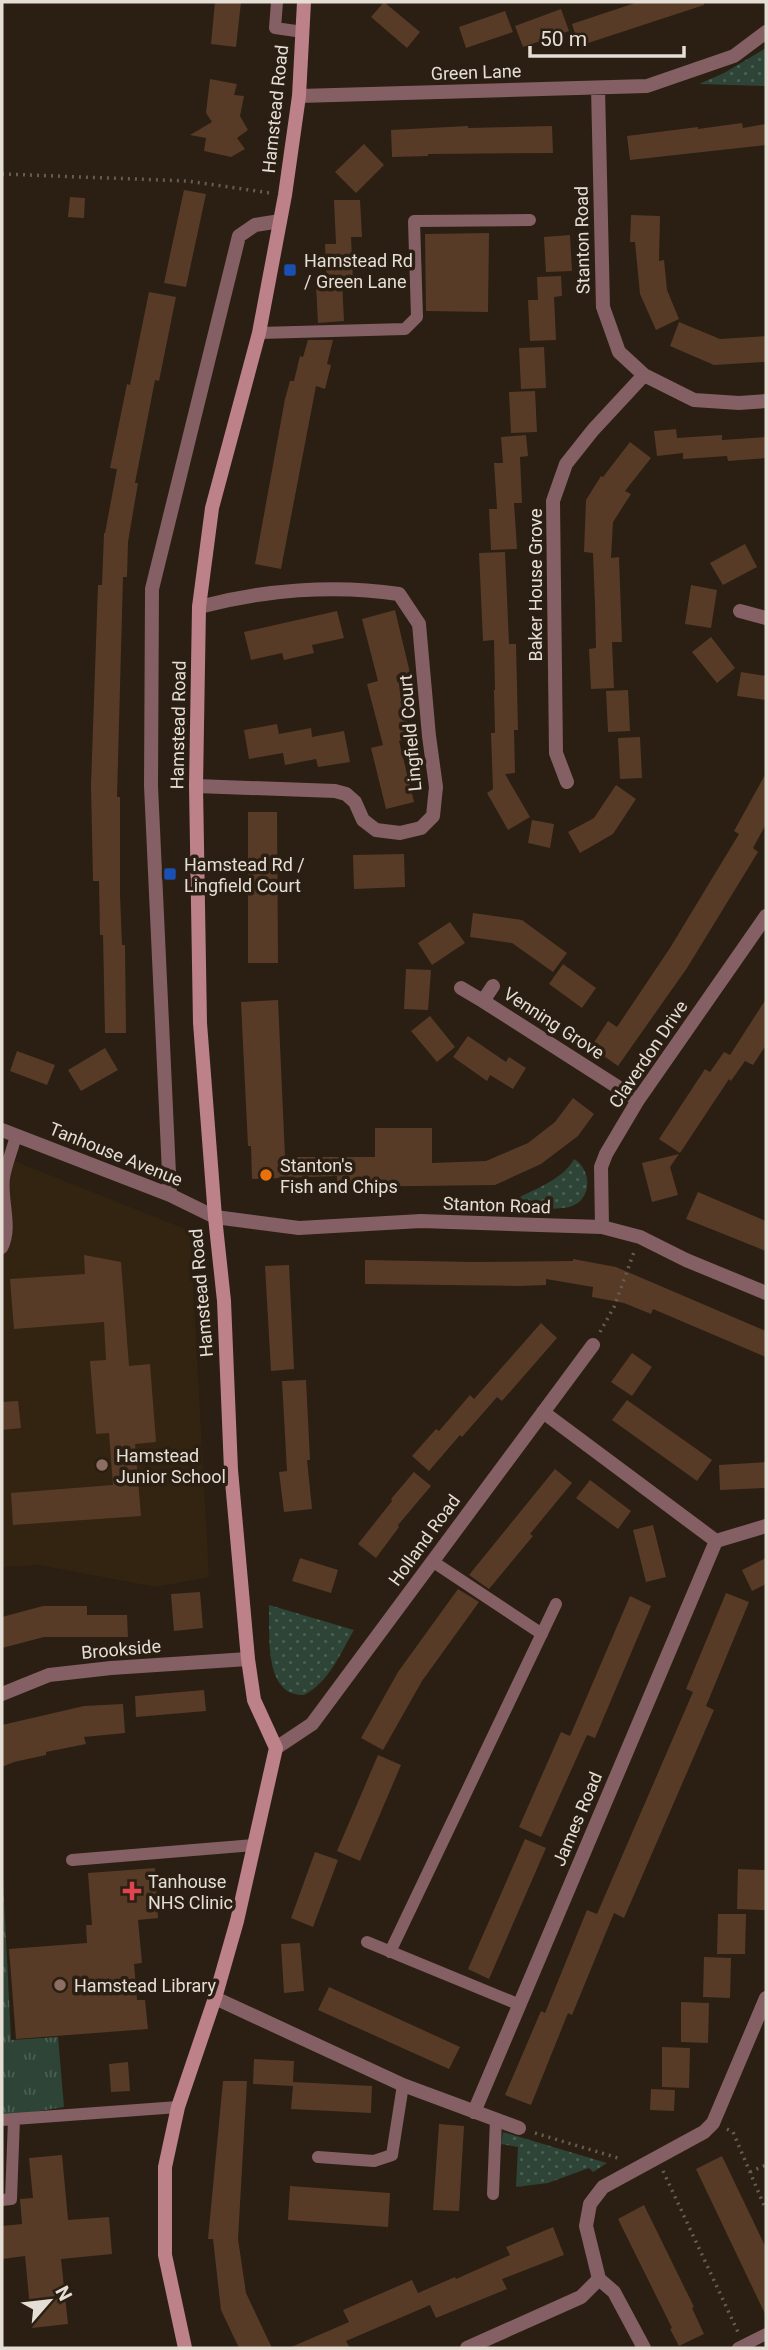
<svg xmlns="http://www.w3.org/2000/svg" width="768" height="2350" font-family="Roboto,sans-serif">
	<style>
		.built { fill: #332411 }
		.grass { fill: url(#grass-dots) }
		.park { fill: url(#park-tufts) }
		.building { fill: #573b27 }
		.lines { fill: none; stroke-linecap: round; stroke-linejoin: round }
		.path { stroke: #665d51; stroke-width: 3.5; stroke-dasharray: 2 5; stroke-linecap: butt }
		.lane { stroke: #845f64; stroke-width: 12 }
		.street { stroke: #845f64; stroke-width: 14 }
		.secondary { stroke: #bd818a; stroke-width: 14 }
		.transit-dot { fill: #1a4fb4; stroke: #2a1f12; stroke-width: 2.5 }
		.food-dot { fill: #e8710a; stroke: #2a1f12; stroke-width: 2.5 }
		.education-dot { fill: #8d6e63; stroke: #2a1f12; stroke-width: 2.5 }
		.health-dot { fill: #e0444e; stroke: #2a1f12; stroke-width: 2.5 }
		.labels { text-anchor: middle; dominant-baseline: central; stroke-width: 7; stroke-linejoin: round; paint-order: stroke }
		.street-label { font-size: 18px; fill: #e5ded5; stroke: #2a1f12 }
		.poi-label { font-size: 18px; fill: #e5ded5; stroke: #2a1f12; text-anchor: start }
	</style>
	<defs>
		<pattern id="grass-dots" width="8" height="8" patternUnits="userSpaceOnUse" patternTransform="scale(1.75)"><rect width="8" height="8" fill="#2d4437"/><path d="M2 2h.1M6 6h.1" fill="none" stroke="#4b5f53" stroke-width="1.8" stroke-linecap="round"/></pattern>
		<pattern id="park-tufts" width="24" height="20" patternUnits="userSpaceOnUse" patternTransform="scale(1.75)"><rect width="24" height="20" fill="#2d4437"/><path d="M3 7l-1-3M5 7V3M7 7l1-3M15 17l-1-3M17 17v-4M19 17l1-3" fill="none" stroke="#4b5f53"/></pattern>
	</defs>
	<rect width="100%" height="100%" fill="#2a1f12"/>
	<path class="built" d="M2 1156 190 1231 209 1577 156 1587 39 1565 2 1567Z"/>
	<path class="grass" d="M766 48V86L699 84 724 73Z
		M574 1159C593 1170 592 1202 569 1207 556 1210 524 1209 512 1205V1201C532 1190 563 1180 574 1159Z
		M269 1605 354 1630C340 1654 329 1682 304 1695 263 1696 270 1633 269 1605Z
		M503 2132 607 2163 593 2172 589 2168 548 2183 516 2187 518 2147 501 2144Z"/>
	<path class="park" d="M2 1858 11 2040 58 2037 64 2107 2 2117Z"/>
	<path class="building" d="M215 2H241L236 47 211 44Z
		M384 2 420 32 407 48 371 17Z
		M638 2H704V5L579 46 572 24Z
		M561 9 569 31 523 47 515 26Z
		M505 11 513 32 466 48 459 27Z
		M210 79 237 84 234 95 244 96 240 116 248 130 237 138 245 149 231 157 204 151 206 138 190 135 212 122 206 113Z
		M742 123 743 128 766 124V145L630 160 627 136 698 127V129Z
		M468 126V128L552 126 553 153 428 154V156L392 157 391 130Z
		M364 144 384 165 356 193 335 172Z
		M184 190 206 194 186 287 164 283Z
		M70 197 85 198 84 218 68 217Z
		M334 200H360L362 237H351L353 281H342L344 321 318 323 316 285H327L325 244H336Z
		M631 215 660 216 659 261 664 260 667 290 679 319 656 330 640 294 635 242H630Z
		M489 233 488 312 426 311 425 234Z
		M570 235 572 271 546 272 544 237Z
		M561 276 562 296 554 297 556 340 530 341 528 300H538L537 277Z
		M149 292 176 297 159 381 155 380 135 483H138L128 542 127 577H123L117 797H120V895L122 945H125L126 1033H105L103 935H100L99 881H93L91 785 98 585H102L104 533H105L117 469 110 468 127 384 130 385Z
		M679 322 720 339 766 336V362L714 365 670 346Z
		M308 340H333L327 364 331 365 325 389 316 386 281 569 255 564 285 399 290 381H294L300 356 303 357Z
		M544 347 546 388 521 389 519 348Z
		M535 391 537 432 511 433 509 392Z
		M676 429 677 438 722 435V440L766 437V458L728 461 727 456 683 459V453L657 456 654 431Z
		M526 435 528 456 520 457 522 503H514L517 549 491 550 489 509H497L494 463H503L501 437Z
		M630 442 651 458 625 491 631 494 613 522 611 558 619 557 622 642H612L614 688 591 689 589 649 596 648 595 604 593 553 584 552 586 500 601 476 603 477Z
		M745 544 757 567 723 585 710 563Z
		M505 552 509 644H516L518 730H514L515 773 505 774 530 817 508 830 487 793 493 789 491 733H495L494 690H495L494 640 483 641 479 553Z
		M691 585 717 590 711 628 685 624Z
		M395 610 410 673 397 676 412 737 399 741 414 802 386 809 371 748 383 745 367 684 378 681 362 619Z
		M337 611 344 638 312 645 314 653 284 660 282 653 251 660 244 632Z
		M711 637 735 668 717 683 692 652Z
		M741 672 766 676V700L737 696Z
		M628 690 630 731 608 732 606 691Z
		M277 724 279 734 311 728 312 737 344 731 350 762 318 767 316 759 285 765 283 753 249 759 244 730Z
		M640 737 642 778 620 779 618 738Z
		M766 773V824L753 848 758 852 687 968 618 1066 591 1047 608 1021 617 1027 670 948 739 834 734 831Z
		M616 785 636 799 613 834 580 853 568 832 594 818Z
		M248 812H277L278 963H248Z
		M532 820 554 824 550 848 528 843Z
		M404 854 405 887 354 889 353 855Z
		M473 913 522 920 567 953 553 972 512 943 470 937Z
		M450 922 465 943 432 965 418 943Z
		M563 964 596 988 582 1008 549 984Z
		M406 969 431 970 428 1010 404 1009Z
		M766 999V1045L753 1065 745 1061 731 1081 729 1079 680 1153 659 1139 705 1069 710 1072 724 1052 730 1055Z
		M278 1000 285 1157H375V1128H432V1163L486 1161 528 1143 555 1122 573 1098 594 1114 578 1136 541 1164 495 1185 337 1187V1176L252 1179 251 1146H248L241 1002Z
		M430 1016 455 1047 437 1062 411 1031Z
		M468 1036 506 1062 509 1057 526 1068 513 1089 490 1075 487 1081 453 1057Z
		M105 1048 118 1070 81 1091 68 1070Z
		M17 1051 55 1065 47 1085 10 1071Z
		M679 1154 670 1167 678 1195 652 1202 642 1163Z
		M698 1192 766 1221V1251L686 1219Z
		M84 1255 121 1262 129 1366 150 1364 156 1442 135 1444 141 1516 13 1525 11 1493 113 1485 109 1433 96 1434 90 1361 106 1360 104 1322 14 1329 10 1279 85 1274Z
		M573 1259 616 1267 766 1331V1357L653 1309 651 1314 624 1303 592 1297 593 1287 546 1279V1285L520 1286 365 1284V1260L474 1262 573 1261Z
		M289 1265 294 1369 271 1371 265 1266Z
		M541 1323 557 1338 502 1401 497 1397 462 1437 460 1435 429 1471 412 1456 436 1429 439 1431 470 1395 474 1399Z
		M632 1353 652 1367 632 1396 611 1382Z
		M306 1380 310 1460H307L312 1509 284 1512 279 1472 287 1471 282 1381Z
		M627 1400 712 1460 697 1481 612 1420Z
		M18 1401 21 1428 2 1430V1402Z
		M766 1462V1488L720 1490 719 1465Z
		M555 1469 572 1483 530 1534 533 1536 489 1589 469 1575Z
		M414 1472 431 1486 398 1525 399 1527 376 1558 358 1544 392 1501 391 1499Z
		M590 1480 631 1511 618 1529 576 1498Z
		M653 1525 666 1577 646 1582 633 1530Z
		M300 1558 338 1570 331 1593 292 1581Z
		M766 1558V1584L752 1591 742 1570Z
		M458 1589 479 1602 422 1681 383 1750 361 1738 398 1672Z
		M200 1592 203 1628 174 1631 171 1594Z
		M726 1593 749 1602 706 1706 714 1710 624 1918 614 1913 572 2015 568 2013 531 2105 505 2095 541 2011 545 2013 587 1910 597 1914 693 1692 686 1689Z
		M630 1596 651 1606 595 1738 587 1735 541 1837 519 1827 561 1732 570 1736Z
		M43 1606H87V1615H127L128 1637H44L2 1648V1617Z
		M204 1690 206 1711 136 1717 135 1696Z
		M123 1704 125 1733 84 1737 86 1744 46 1752V1755L14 1762 2 1767V1725L84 1706Z
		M378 1755 401 1765 360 1861 337 1851Z
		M525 1839 546 1848 489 1979 468 1969Z
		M315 1852 338 1860 313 1927 291 1918Z
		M155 1868 158 1918 138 1920 142 1963 134 1964 137 2000H145L148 2029 16 2039 9 1949 87 1943 86 1925H92L88 1873Z
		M738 1869 766 1870 765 1910 737 1909Z
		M718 1914H746L745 1954H717Z
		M300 1943 304 1991 284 1993 281 1944Z
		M704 1957 731 1958 730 1998 703 1997Z
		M329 1987 460 2047 449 2069 318 2010Z
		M681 2002 709 2003 708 2043 681 2042Z
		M662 2047 690 2048 689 2088 662 2087Z
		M254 2059 294 2061 293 2082 372 2086 371 2113 291 2109 293 2086 253 2084Z
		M128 2062 130 2091 111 2092 109 2064Z
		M223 2081H247L238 2239 246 2293 272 2348H239L221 2310 213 2239H208Z
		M651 2089 675 2090 674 2111 650 2110Z
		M439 2124 464 2126 459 2211 433 2210Z
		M62 2155 68 2220 109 2217 112 2254 61 2259 68 2324 32 2328 25 2256 2 2259V2226L22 2224 20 2199 33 2198 29 2158Z
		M722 2156 766 2248V2316L696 2169Z
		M290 2186 390 2193 388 2227 288 2220Z
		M644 2205 694 2307 692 2308 704 2334 679 2346 670 2329 672 2328 618 2219Z
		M553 2227 564 2255 502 2279 507 2289 436 2318 430 2305 346 2341 350 2348H289L349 2322 343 2310 412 2280 418 2293 455 2277 456 2279 510 2255 506 2247Z"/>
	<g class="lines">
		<path class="path" d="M2 174 187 181 270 193
			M600 1332 614 1307 634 1252
			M727 2129 733 2132 766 2210
			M535 2133 618 2158
			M663 2171 738 2332
			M750 2172 766 2165"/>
		<path class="lane" d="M277 2 275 28 303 32
			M259 333 405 329 417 317 414 221 530 220
			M2 1248C13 1227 1 1201 4 1178 6 1164 13 1149 16 1135
			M438 1565 542 1634
			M72 1860 254 1845
			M367 1942 520 2005
			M390 1952 556 1604
			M14 2119 178 2107
			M2 2120 14 2119 11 2199 2 2200
			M318 2157 374 2161 392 2155 403 2085
			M493 2194 496 2119
			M738 2348 766 2334"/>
		<path class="street" d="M598 88 603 307 619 352 644 375 694 400 739 403 766 401
			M299 96 647 86 734 56 766 32
			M740 611 766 618
			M567 782 556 753 553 501 566 464 593 430 644 375
			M196 786 335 791 346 794 355 802 363 820 376 830 400 833 421 828 433 816 436 787 429 736 419 624 399 594C334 584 263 590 199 607
			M461 988 483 1001 638 1100
			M483 1001 493 986
			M2 1130 170 1195 215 1217 299 1228 421 1221 602 1227 640 1237 686 1260 766 1293
			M170 1195 151 786 152 589 239 236 255 225 280 221
			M602 1227 601 1167 606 1154 638 1100 766 916
			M716 1541 766 1526
			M2 1694 49 1675 111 1668 248 1659
			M276 1748 312 1724 593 1345
			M215 1998 403 2085 519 2128
			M474 2112 716 1541 543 1412
			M599 2279 614 2292 644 2348
			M467 2348 581 2297 599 2279 586 2226 590 2204 603 2187 704 2132 713 2123 766 1998"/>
		<path class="secondary" d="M185 2348 165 2255V2167L178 2107 215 1998 237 1921 276 1748 254 1700 248 1659 231 1470 224 1301 215 1217 200 1023 196 786 199 607 212 508 259 333 285 195 299 96 304 2"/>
	</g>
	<g class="transit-dot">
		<rect x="283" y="263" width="14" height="14" rx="3.5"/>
		<rect x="163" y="867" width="14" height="14" rx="3.5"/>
	</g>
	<circle class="food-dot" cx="266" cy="1175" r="7"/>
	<g class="education-dot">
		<circle cx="102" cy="1465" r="7"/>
		<circle cx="60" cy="1985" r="7"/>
	</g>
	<path class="health-dot" d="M128.5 1880.5h7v7h7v7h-7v7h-7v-7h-7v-7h7z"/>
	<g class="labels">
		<g class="street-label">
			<text transform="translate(476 72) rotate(-2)">Green Lane</text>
			<text transform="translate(275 109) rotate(-84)">Hamstead Road</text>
			<text transform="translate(582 240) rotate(-91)">Stanton Road</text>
			<text transform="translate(535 585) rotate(-90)">Baker House Grove</text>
			<text transform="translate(178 725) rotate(-89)">Hamstead Road</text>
			<text transform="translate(410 733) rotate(-95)">Lingfield Court</text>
			<text transform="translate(554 1023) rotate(33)">Venning Grove</text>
			<text transform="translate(648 1054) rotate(-56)">Claverdon Drive</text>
			<text transform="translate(116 1154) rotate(22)">Tanhouse Avenue</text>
			<text transform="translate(497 1205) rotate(2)">Stanton Road</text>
			<text transform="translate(201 1293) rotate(-95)">Hamstead Road</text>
			<text transform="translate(424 1540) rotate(-54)">Holland Road</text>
			<text transform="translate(121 1649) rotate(-5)">Brookside</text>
			<text transform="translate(577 1819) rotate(-67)">James Road</text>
		</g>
		<g class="poi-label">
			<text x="304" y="260">Hamstead Rd<tspan x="304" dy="21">/ Green Lane</tspan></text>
			<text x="184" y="864">Hamstead Rd /<tspan x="184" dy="21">Lingfield Court</tspan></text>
			<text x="280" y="1165">Stanton's<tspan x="280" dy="21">Fish and Chips</tspan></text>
			<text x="116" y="1455">Hamstead<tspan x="116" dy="21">Junior School</tspan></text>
			<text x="148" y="1881">Tanhouse<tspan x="148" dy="21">NHS Clinic</tspan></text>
			<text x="74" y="1985">Hamstead Library</text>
		</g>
	</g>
	<rect width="768" height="2350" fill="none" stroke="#e5ded5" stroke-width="7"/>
	<g transform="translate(49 2301) rotate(62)" stroke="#2a1f12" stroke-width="5" paint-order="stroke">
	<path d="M0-5L12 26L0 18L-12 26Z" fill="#e5ded5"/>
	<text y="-10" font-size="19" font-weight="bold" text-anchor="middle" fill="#e5ded5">N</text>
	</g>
	<path d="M530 46v10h154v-10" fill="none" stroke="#e5ded5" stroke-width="3.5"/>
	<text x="540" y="46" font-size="21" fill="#e5ded5" stroke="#2a1f12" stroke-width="5" paint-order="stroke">50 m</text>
</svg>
